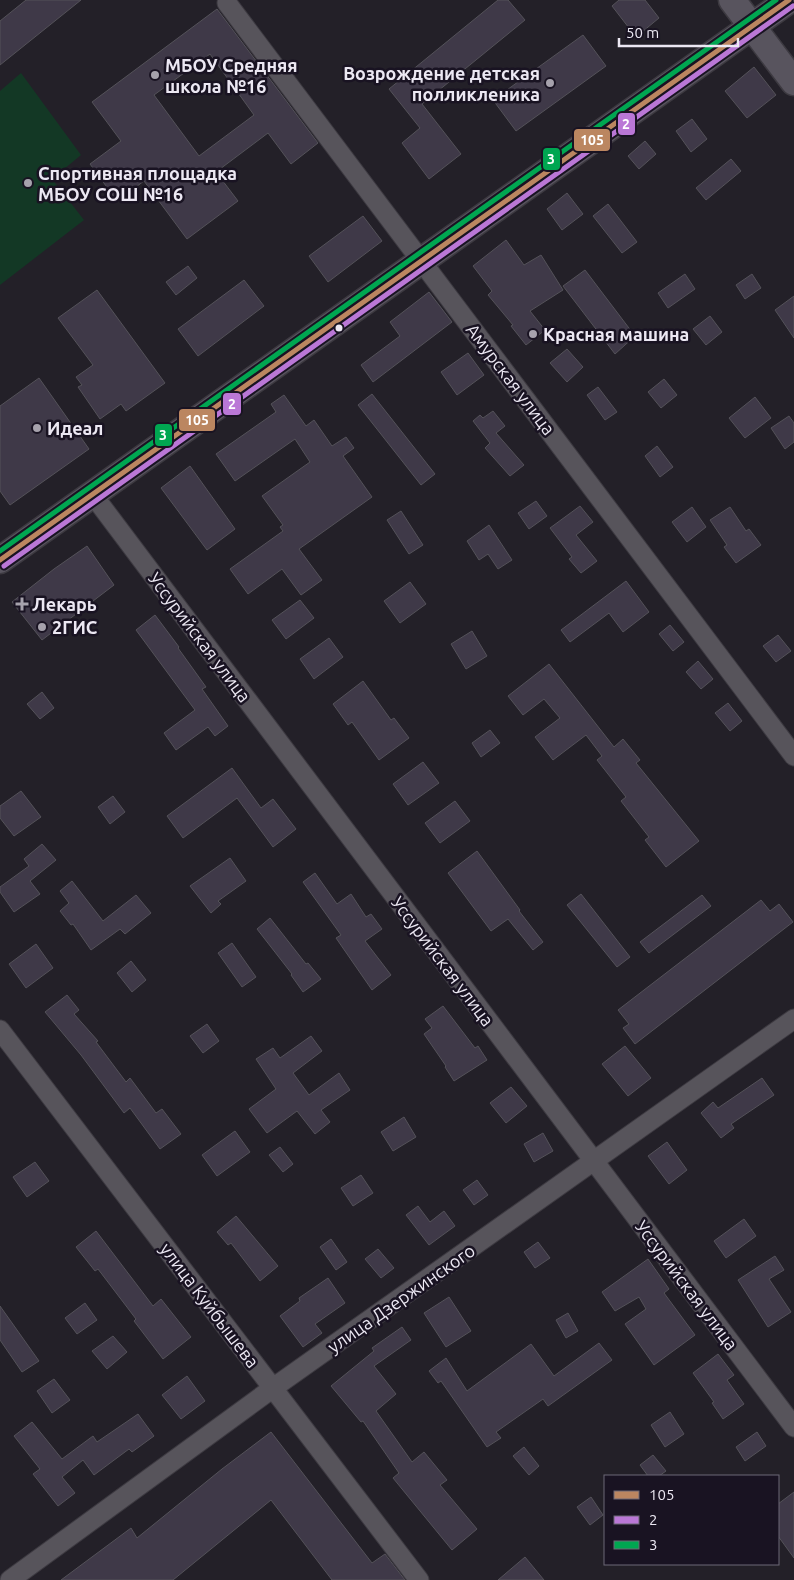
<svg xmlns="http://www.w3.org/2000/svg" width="794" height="1580" font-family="Ubuntu,sans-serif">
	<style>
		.pitch { fill: #133825 }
		.building { fill: #3f3948; stroke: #545259; fill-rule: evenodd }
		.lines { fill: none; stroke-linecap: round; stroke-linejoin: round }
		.street-casing { stroke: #3d3a41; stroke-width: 21 }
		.secondary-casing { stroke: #3d3a41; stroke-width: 29 }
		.street { stroke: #57545b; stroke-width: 19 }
		.secondary { stroke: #58545e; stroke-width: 26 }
		.bus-1-casing { stroke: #191322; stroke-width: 9 }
		.bus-2-casing { stroke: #191322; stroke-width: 9 }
		.bus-3-casing { stroke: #191322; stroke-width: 9 }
		.bus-1 { stroke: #bb8660; stroke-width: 5 }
		.bus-2 { stroke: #ba77d6; stroke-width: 5 }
		.bus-3 { stroke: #00a651; stroke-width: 5 }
		.poi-dot { fill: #a6a2ac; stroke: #191322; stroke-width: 2 }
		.bus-dot { fill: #ece8f3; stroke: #191322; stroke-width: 2 }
		.labels { text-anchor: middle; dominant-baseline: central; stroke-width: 5; stroke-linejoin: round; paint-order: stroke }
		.poi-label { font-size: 18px; font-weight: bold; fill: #ece8f3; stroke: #191322; text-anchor: start }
		.street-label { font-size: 18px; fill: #ece8f3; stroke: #191322 }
		.line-badge { stroke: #191322; stroke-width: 2 }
		.badge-label { font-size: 14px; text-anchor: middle; font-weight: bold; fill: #fff }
	</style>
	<rect width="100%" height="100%" fill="#232028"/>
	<path class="pitch" d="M21 73 81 155 52 179 84 220 0 285V91Z"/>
	<path class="building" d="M26 0H81L0 65V21Z
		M498 0H508L525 20 422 104 461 154 429 179 402 143 420 128 389 89Z
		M619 0H645L659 18 636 37 612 6Z
		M217 9 318 143 291 164 268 133 216 172 238 201 187 239 144 181 117 201 90 164 121 141 92 102ZM210 54 254 115 199 156 154 95Z
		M583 35 606 66 516 131 493 100Z
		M754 67 776 95 747 118 725 91Z
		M692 119 707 139 691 152 676 131Z
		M645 141 656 154 639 169 628 156Z
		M731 159 741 171 706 200 696 188Z
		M567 193 583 214 562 230 547 209Z
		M608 204 637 242 622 253 593 216Z
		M363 216 382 241 328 282 309 256Z
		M506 240 524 265 541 255 563 290 530 311 545 330 526 345 511 326 513 325 488 295 492 291 473 266Z
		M188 266 197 278 176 295 166 282Z
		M585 270 635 336 615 354 563 286Z
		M685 274 695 289 668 308 658 293Z
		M752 274 761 288 745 299 736 285Z
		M244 280 264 306 198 356 178 329Z
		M97 290 165 383 126 411 121 404 100 419 78 387 82 385 76 377 93 365 58 318Z
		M429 292 452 322 373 382 361 365 400 336 390 322Z
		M794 296V338L775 310Z
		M710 316 722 332 706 345 693 329Z
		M567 349 583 367 567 382 550 363Z
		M468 353 484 375 457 395 441 372Z
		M39 378 89 449 10 505 0 491V406Z
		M664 379 677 395 661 408 648 392Z
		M598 387 617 412 605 420 587 395Z
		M372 394 435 474 421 485 358 405Z
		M284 395 306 426 314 420 332 446 346 437 354 448 343 456 372 497 299 549 322 580 301 595 282 569 248 594 230 569 283 531 280 527 283 525 262 496 310 462 295 439 235 481 216 454 276 412 271 404Z
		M755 397 771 418 745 438 729 418Z
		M493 411 505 426 496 433 524 465 510 476 485 448 490 443 473 421 480 415 483 418Z
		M789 416 794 423V442L785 449 771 428Z
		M657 446 673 467 660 477 645 456Z
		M190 466 235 529 207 550 161 488Z
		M536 501 547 516 529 529 518 513Z
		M580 506 593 522 576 535 597 561 581 573 569 559 572 557 550 528Z
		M692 507 706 527 687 542 672 522Z
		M730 507 746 531 749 529 761 545 736 563 724 547 727 545 710 520Z
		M401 511 423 545 409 554 387 520Z
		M489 525 512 560 498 569 488 554 479 560 467 541Z
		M87 546 114 585 42 640 12 602 54 569Z
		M626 581 649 612 623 632 609 613 570 642 561 630Z
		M410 582 426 604 400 623 384 601Z
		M300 600 314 618 286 639 272 620Z
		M155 615 179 647 178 648 206 687 202 689 228 726 215 736 208 727 176 750 164 733 195 710 136 630Z
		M670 625 684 642 673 651 659 634Z
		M472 631 487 656 466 669 451 644Z
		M778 635 791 651 776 662 763 646Z
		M329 638 343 657 314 679 300 659Z
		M698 661 713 679 701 689 686 672Z
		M549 664 614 747 623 739 640 760 636 763 699 841 666 867 645 840 649 837 621 801 626 797 597 760 602 756 586 735 553 760 535 737 560 718 544 699 523 715 508 696Z
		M363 681 391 720 394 718 409 738 379 760 352 722 348 725 333 704Z
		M42 692 54 708 40 719 27 704Z
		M728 703 742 721 730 731 715 713Z
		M490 730 500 743 481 757 472 743Z
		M423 762 439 783 408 805 393 784Z
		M232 768 261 808 273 799 296 829 273 847 237 798 183 838 167 816Z
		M21 791 41 817 14 836 0 818V806Z
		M113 796 125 812 110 824 98 807Z
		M455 801 470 821 440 843 425 823Z
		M42 844 56 860 30 881 40 894 14 912 0 892V887L29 866 24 859Z
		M477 851 520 910 519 911 543 942 533 950 508 919 491 931 448 873Z
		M230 858 246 881 218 901 221 904 211 913 190 886Z
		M315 873 337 904 351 894 366 917 371 914 382 929 365 941 391 975 372 990 336 938 341 935 303 882Z
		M72 881 103 921 136 895 151 913 125 934 120 929 91 950 73 924 71 925 60 911 69 903 60 891Z
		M581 894 630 957 617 967 567 905Z
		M702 895 711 906 649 953 640 942Z
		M761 900 770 911 779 904 793 922 635 1044 623 1028 629 1024 618 1010Z
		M270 918 306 964 308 963 321 979 303 992 291 975 292 974 257 929Z
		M232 943 256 977 242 987 218 953Z
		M36 944 53 968 26 988 9 964Z
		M131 961 146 980 132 992 117 973Z
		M67 995 79 1010 74 1014 98 1041 96 1042 126 1082 130 1078 156 1113 162 1109 181 1134 160 1149 130 1108 124 1113 81 1055 45 1012Z
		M443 1006 475 1048 478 1046 487 1060 454 1081 445 1067 446 1066 424 1034 432 1028 425 1019Z
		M207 1024 219 1041 203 1053 190 1036Z
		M311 1036 322 1051 293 1073 309 1095 339 1073 350 1090 321 1110 330 1122 315 1134 297 1111 267 1133 249 1109 276 1089 256 1059 273 1048 280 1058Z
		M625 1046 651 1078 628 1096 602 1064Z
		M762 1078 774 1095 731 1124 734 1128 721 1138 701 1113 713 1102 718 1108Z
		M511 1087 527 1106 506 1123 490 1103Z
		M404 1117 416 1137 393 1151 381 1132Z
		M235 1131 250 1152 217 1176 202 1155Z
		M543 1133 553 1151 534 1162 524 1144Z
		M667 1142 687 1170 669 1184 648 1156Z
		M280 1147 293 1164 283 1172 269 1155Z
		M35 1162 49 1181 27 1197 13 1177Z
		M361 1175 373 1193 353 1206 341 1188Z
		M477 1180 488 1195 474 1205 463 1190Z
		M418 1206 430 1222 444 1211 455 1226 429 1245 406 1215Z
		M236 1216 278 1266 260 1281 231 1243 228 1245 217 1232Z
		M744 1219 756 1236 726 1258 714 1241Z
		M96 1231 153 1306 161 1299 191 1337 163 1359 134 1321 136 1319 98 1269 95 1271 76 1247Z
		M331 1239 347 1262 336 1270 320 1247Z
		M538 1242 550 1258 535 1268 524 1252Z
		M378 1249 394 1268 381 1278 365 1259Z
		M775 1256 784 1270 769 1279 791 1312 768 1327 738 1280Z
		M648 1259 669 1289 664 1293 695 1335 654 1365 625 1324 646 1309 639 1297 615 1311 602 1292Z
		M328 1278 345 1303 315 1324 322 1333 303 1347 280 1316 300 1301 299 1298Z
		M449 1297 471 1331 446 1347 424 1313Z
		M85 1303 97 1320 77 1334 65 1318Z
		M0 1306 39 1361 22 1372 0 1340Z
		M568 1313 578 1331 566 1338 556 1320Z
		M402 1327 411 1340 374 1366 396 1394 376 1411 412 1462 424 1452 447 1480 440 1485 477 1529 452 1550 393 1478 399 1473 363 1421 361 1422 331 1386 374 1351 372 1348Z
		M113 1336 127 1352 107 1369 92 1351Z
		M599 1343 612 1360 548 1406 543 1399 496 1432 501 1438 487 1447 441 1381 438 1383 429 1371 446 1358 467 1391 531 1344 554 1376Z
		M718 1354 734 1375 727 1380 744 1404 723 1419 712 1403 714 1402 693 1373Z
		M187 1376 205 1401 181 1419 162 1395Z
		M54 1379 70 1400 52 1413 37 1391Z
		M670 1412 684 1434 665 1447 651 1425Z
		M138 1414 154 1436 132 1452 129 1449 94 1475 83 1460 62 1477 75 1493 58 1506 33 1474 40 1469 14 1436 32 1422 62 1459 93 1436 97 1442Z
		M271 1432 372 1563 385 1554 405 1580H332L271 1500 173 1580H61L131 1528 137 1538 222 1469Z
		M757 1432 766 1446 745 1461 736 1447Z
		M524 1447 539 1466 529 1475 513 1456Z
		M653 1455 666 1471 659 1476H648L640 1465Z
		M794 1492V1558L778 1536V1504Z
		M591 1497 603 1515 590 1525 577 1507Z
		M525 1557 544 1580H498Z"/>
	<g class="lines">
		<g class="street-casing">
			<path id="street" d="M227 3 794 756
				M93 495 794 1427
				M0 1030 419 1580
				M10 1580 273 1388 794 1019"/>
		</g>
		<g class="secondary-casing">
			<path id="secondary" d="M732 0 794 82
				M0 560 789 0"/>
		</g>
		<use href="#street" class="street"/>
		<use href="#secondary" class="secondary"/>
		<g class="bus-1-casing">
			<path id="bus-1" d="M0 560 789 0"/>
		</g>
		<g class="bus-2-casing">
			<path id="bus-2" d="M4 566 793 6"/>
		</g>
		<g class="bus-3-casing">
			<path id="bus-3" d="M0 551 776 0"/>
		</g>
		<use href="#bus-1" class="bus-1"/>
		<use href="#bus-2" class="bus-2"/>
		<use href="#bus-3" class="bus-3"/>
	</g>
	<g class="poi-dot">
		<circle cx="155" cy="75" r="5"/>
		<circle cx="550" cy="83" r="5"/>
		<circle cx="28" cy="183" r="5"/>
		<circle cx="533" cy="334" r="5"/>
		<circle cx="37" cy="428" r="5"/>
		<path d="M19.5 596.5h5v5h5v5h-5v5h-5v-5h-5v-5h5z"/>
		<circle cx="42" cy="627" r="5"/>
	</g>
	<circle class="bus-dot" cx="339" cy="328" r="4.5"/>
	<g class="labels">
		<g class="poi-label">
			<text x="165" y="65">МБОУ Средняя<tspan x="165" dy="21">школа №16</tspan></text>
			<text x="540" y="73" text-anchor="end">Возрождение детская<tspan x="540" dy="21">полликленика</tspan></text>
			<text x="38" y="173">Спортивная площадка<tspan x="38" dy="21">МБОУ СОШ №16</tspan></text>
			<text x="543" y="334">Красная машина</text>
			<text x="47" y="428">Идеал</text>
			<text x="32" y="604">Лекарь</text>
			<text x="52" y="627">2ГИС</text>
		</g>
		<g class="street-label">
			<text transform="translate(511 379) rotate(53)">Амурская улица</text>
			<text transform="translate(200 637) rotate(53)">Уссурийская улица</text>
			<text transform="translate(443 961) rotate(53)">Уссурийская улица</text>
			<text transform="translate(687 1285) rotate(53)">Уссурийская улица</text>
			<text transform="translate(401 1298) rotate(-35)">улица Дзержинского</text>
			<text transform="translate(210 1305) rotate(53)">улица Куйбышева</text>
		</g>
	</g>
	<g class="line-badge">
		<rect x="617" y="112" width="19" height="24" rx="5" fill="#ba77d6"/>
		<rect x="573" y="128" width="38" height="24" rx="5" fill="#bb8660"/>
		<rect x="542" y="147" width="19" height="24" rx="5" fill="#00a651"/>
		<rect x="222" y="392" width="20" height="24" rx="5" fill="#ba77d6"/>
		<rect x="178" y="408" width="38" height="24" rx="5" fill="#bb8660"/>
		<rect x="154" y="423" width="19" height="24" rx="5" fill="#00a651"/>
	</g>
	<g class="badge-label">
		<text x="626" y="129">2</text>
		<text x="592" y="145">105</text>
		<text x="551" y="164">3</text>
		<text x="232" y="409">2</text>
		<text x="197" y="425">105</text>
		<text x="163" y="440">3</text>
	</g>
	<rect x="604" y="1475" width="175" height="90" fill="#191322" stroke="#6d6876"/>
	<rect x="614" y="1491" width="25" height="8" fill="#bb8660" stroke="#6d6876"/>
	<text x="649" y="1500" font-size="15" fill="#ece8f3">105</text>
	<rect x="614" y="1516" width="25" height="8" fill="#ba77d6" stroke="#6d6876"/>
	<text x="649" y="1525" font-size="15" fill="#ece8f3">2</text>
	<rect x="614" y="1541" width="25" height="8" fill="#00a651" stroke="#6d6876"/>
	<text x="649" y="1550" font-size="15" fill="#ece8f3">3</text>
	<path d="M619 38v8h119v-8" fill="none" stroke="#ece8f3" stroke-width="2.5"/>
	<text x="626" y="38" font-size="15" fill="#ece8f3" stroke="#191322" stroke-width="4" paint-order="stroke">50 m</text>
</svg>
